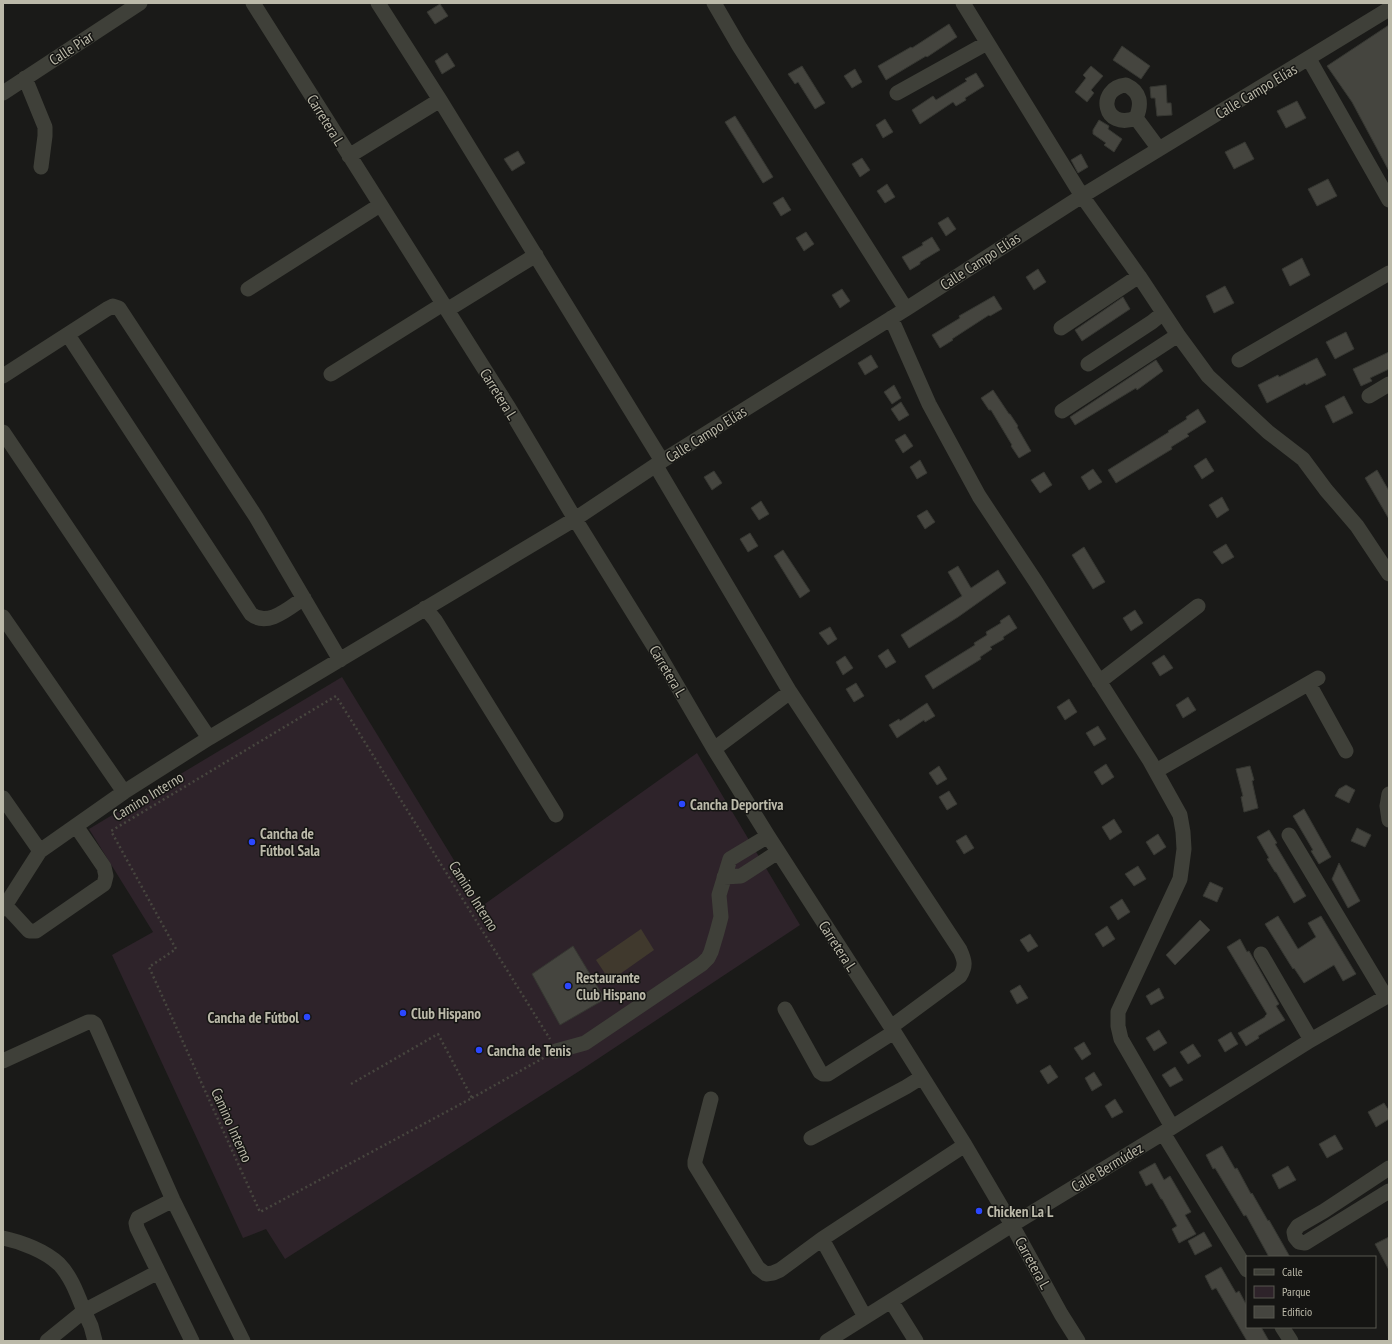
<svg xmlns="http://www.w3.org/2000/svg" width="1392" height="1344" font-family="'PT Sans Narrow',sans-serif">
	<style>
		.green { fill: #2e232a }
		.water { fill: #40392d }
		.building { fill: #45453f; stroke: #363732 }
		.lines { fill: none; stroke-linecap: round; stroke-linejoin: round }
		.path { stroke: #47463f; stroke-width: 2.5; stroke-dasharray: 2 3; stroke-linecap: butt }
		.minor { stroke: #3f4039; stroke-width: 15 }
		.poi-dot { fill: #2b47ff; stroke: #151513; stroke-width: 1.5 }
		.labels { text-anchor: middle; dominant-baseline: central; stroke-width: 3; stroke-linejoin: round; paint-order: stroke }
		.street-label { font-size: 15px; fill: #bbb9a9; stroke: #151513 }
		.poi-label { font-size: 15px; font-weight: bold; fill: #bbb9a9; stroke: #151513; text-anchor: start }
	</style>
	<rect width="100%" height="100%" fill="#1a1a18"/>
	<path class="green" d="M342 677 482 906 697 753 800 925 581 1070 285 1259 266 1229 243 1238 112 955 153 932 89 829Z"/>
	<path class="water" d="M641 929 654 950 610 981 596 960Z"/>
	<path class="building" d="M440 4 448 16 435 24 427 12Z
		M949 24 957 37 927 57 926 56 886 80 878 66 911 47 912 48Z
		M1389 25V171L1352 102 1327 66Z
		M1122 46 1150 66 1141 79 1113 60Z
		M447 53 455 66 442 74 435 61Z
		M802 66 825 103 815 109 798 82 795 84 788 74Z
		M1091 66 1103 76 1091 90 1094 93 1087 102 1075 92 1086 78 1083 75Z
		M855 69 862 82 852 88 844 76Z
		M976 73 984 86 965 98 966 100 956 106 953 102 920 124 912 110 933 96 936 100 967 81 965 79Z
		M1166 85 1167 103H1171L1172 115 1157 116 1155 98H1151L1150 87Z
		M1297 101 1306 118 1286 128 1277 111Z
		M735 116 773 177 763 183 725 122Z
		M885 119 893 132 883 138 876 125Z
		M1099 120 1109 126 1108 129 1122 139 1114 152 1104 145 1106 143 1093 134V130Z
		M1245 142 1254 159 1234 169 1225 152Z
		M518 151 525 163 512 171 504 159Z
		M1081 154 1088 167 1078 173 1071 160Z
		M862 158 870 170 860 177 852 164Z
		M1328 179 1337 196 1317 206 1308 189Z
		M887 184 895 197 885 203 877 191Z
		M783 197 791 210 781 216 773 203Z
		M948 217 956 229 946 236 938 223Z
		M806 232 814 244 804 251 796 238Z
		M932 237 940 250 920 262V264L910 270 902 257 923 245 922 243Z
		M1302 258 1310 275 1290 286 1282 269Z
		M1038 269 1046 282 1034 290 1026 277Z
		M1225 286 1234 303 1214 313 1206 296Z
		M842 289 850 301 840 308 832 295Z
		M994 296 1002 309 990 316 989 315 952 339 953 340 940 348 932 335 960 318 959 316Z
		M1123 297 1130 309 1082 341 1075 330Z
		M1346 332 1354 349 1335 359 1326 342Z
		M1389 352V369L1370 378 1372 381 1361 386 1353 369Z
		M871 355 878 367 865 375 858 363Z
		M1317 358 1326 375 1306 385 1305 383 1267 403 1258 385 1278 375 1279 377Z
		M1156 360 1163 371 1137 390 1136 388 1075 425 1070 417Z
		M894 385 901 398 892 404 884 392Z
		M993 390 1009 414H1010L1018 426 1017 427 1031 451 1019 458 1011 446 1012 445 991 410H989L981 398Z
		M1344 396 1353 413 1333 423 1325 406Z
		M901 402 909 415 899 421 891 409Z
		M1198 409 1206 422 1187 434 1189 436 1171 447 1172 449 1116 483 1108 470 1169 432 1168 431 1187 419 1186 417Z
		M905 434 913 446 903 453 895 440Z
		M1206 458 1214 471 1202 479 1194 466Z
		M920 460 927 473 917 479 910 467Z
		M1093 469 1102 482 1089 490 1081 477Z
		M1377 470 1389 491V519L1365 478Z
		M714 471 722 483 712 490 704 477Z
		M1044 472 1052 485 1040 493 1031 480Z
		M1222 497 1229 510 1217 518 1209 505Z
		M761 501 769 514 759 520 751 508Z
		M927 510 935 522 925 529 917 516Z
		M750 533 758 546 748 552 740 539Z
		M1226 544 1234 557 1222 564 1213 552Z
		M1084 547 1105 582 1093 589 1072 555Z
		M783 550 810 591 800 598 774 556Z
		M958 566 971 588 998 570 1006 583 958 617 909 648 901 635 962 596 948 572Z
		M1135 610 1143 623 1131 631 1123 618Z
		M1009 615 1017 628 1003 637 1004 639 990 647 992 649 980 657 981 659 933 689 925 676 975 645 974 643 987 635 986 632 1001 623 1000 621Z
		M830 627 837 639 828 645 819 633Z
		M888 649 896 662 886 668 878 656Z
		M1164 655 1173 668 1160 676 1152 663Z
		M845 656 853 668 843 675 836 662Z
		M856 683 864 696 854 702 846 689Z
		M1188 697 1196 710 1183 718 1176 705Z
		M1069 699 1077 712 1065 720 1057 707Z
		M927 703 935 716 925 722 924 720 897 738 889 725 899 719 900 721Z
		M1098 726 1106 739 1094 746 1086 733Z
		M1106 764 1114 777 1102 785 1094 772Z
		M939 766 947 779 937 785 929 773Z
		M1250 766 1254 780 1252 781 1258 808 1244 812 1241 797 1243 796 1236 769Z
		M1346 785 1355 790 1349 803 1335 796 1339 789Z
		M949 791 957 804 947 810 939 797Z
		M1304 809 1331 857 1319 864 1311 851 1313 850 1293 816Z
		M1114 819 1122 832 1110 840 1102 827Z
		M1357 828 1371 835 1365 847 1351 841Z
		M1269 830 1277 843 1275 844 1306 896 1294 903 1276 872H1275L1267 859 1269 858 1257 837Z
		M1158 834 1166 847 1154 855 1146 842Z
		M966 835 974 848 964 854 956 841Z
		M1339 863 1360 901 1348 908 1332 879Z
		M1138 866 1146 879 1134 886 1125 874Z
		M1210 882 1223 888 1217 902 1203 896Z
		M1122 899 1130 912 1118 920 1110 907Z
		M1278 916 1298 949 1316 937 1308 923 1321 916 1356 974 1343 981 1334 965 1304 983 1294 968 1293 969 1283 953 1265 924Z
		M1200 920 1210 930 1175 965 1166 955Z
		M1107 926 1115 939 1103 947 1095 934Z
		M1030 934 1038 946 1028 952 1020 940Z
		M1240 939 1247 952 1249 951 1279 1004 1276 1006 1285 1020 1258 1036 1259 1038 1246 1046 1238 1033 1265 1017V1016L1267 1014 1227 947Z
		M573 946 605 999 560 1025 532 974Z
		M1020 985 1028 998 1017 1004 1010 991Z
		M1159 988 1164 998 1151 1005 1146 996Z
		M1159 1030 1167 1043 1154 1051 1146 1038Z
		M1231 1032 1238 1044 1225 1052 1218 1040Z
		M1084 1042 1091 1054 1082 1060 1074 1048Z
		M1193 1044 1201 1056 1188 1064 1180 1052Z
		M1050 1065 1058 1077 1048 1084 1040 1071Z
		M1175 1067 1183 1080 1170 1087 1162 1075Z
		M1094 1072 1102 1085 1092 1091 1085 1078Z
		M1115 1099 1123 1112 1112 1118 1105 1106Z
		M1384 1103 1389 1111V1119L1376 1127 1368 1112Z
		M1335 1135 1343 1149 1327 1158 1319 1144Z
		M1222 1146 1235 1169 1237 1168 1251 1194 1252 1193 1268 1221 1269 1220 1290 1257H1269L1246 1215 1244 1216 1215 1168 1213 1169 1206 1155Z
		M1155 1163 1164 1180 1170 1176 1191 1212 1185 1215 1196 1234 1179 1243 1172 1229 1177 1226 1162 1199H1161L1152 1183 1146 1186 1139 1172Z
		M1288 1166 1296 1180 1279 1189 1272 1175Z
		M1204 1232 1212 1246 1195 1255 1188 1241Z
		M1389 1237V1270L1375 1244Z
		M1221 1267 1236 1293 1239 1291 1247 1306V1327H1261L1269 1341H1247L1216 1288 1212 1290 1205 1276Z"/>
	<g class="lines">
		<path class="path" d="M351 1084 438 1034 472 1098 260 1212 149 967 176 949 111 831 336 696 550 1039
			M472 1098 545 1057"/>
		<path class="minor" d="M253 3 509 408 575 519 658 653 714 749 768 836 891 1027 965 1145 1012 1225 1061 1314 1078 1341
			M378 3 440 100 662 461
			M714 3 739 46 906 309
			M963 3 1082 196 1139 276 1178 335 1208 376 1268 432 1303 459 1326 490 1357 526 1389 574
			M1309 59 1389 200
			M25 78 45 127V136L41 167
			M1126 85C1141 92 1142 104 1136 118 1103 131 1096 88 1126 85Z
			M3 93 140 3
			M897 93 987 43
			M1136 118 1159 149
			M349 156 440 100
			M248 289 380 205
			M447 310 536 255
			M891 318 929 404 979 496 1036 582 1150 761 1180 815 1183 832 1184 849 1180 879 1118 1012V1026L1121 1039 1172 1127
			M1061 328 1139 276
			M68 335 251 614C268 628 290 607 304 598
			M1239 360 1389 273
			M1088 364 1152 322 1163 313
			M331 374 443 304
			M3 376 107 309 113 306 119 308 256 517 340 660
			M1369 396 1389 384
			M1062 411 1178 335
			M3 432 209 738
			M656 466 790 692 960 950C965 961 966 966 960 976L891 1027
			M425 608 435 620 556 815
			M3 617 124 792
			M1099 682 1198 606
			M1309 684 1346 751
			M714 749 790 692
			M1156 771 1318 678
			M1389 794 1387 806 1389 820
			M3 798 40 851
			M1289 835 1386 997
			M724 877 741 876 778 852
			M6 906 29 931H36L104 884 106 876 104 867 76 826
			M3 909 40 851 124 792 209 738 575 519 662 461 906 309 1082 196 1389 9
			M1261 954 1311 1040
			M785 1009 820 1072 823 1074H828L894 1032
			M556 1051 585 1043 702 964 708 958 711 952 717 932 721 917 719 895 730 859 768 836
			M3 1061 88 1022H92L95 1024 173 1200 243 1341
			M711 1099 695 1161V1165L758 1268 766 1274 773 1273 780 1270 822 1239 965 1145
			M1163 1133 1247 1270
			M811 1138 906 1087 922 1077
			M1389 1168 1324 1211 1298 1226 1294 1232 1295 1237 1299 1242 1305 1243 1389 1191
			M173 1200 138 1218 136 1223 137 1228 192 1341
			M3 1238C22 1242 45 1251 59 1264 71 1276 78 1296 84 1311L47 1341
			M822 1239 865 1317
			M891 1301 916 1341
			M1282 1327 1291 1341
			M95 1341 91 1326 84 1311 158 1272
			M827 1341 1012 1225 1163 1133 1311 1040 1389 995"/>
	</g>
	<g class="poi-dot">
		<circle cx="682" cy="804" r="4"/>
		<circle cx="252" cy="842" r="4"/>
		<circle cx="568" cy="986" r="4"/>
		<circle cx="403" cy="1013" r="4"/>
		<circle cx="307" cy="1017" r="4"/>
		<circle cx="479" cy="1050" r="4"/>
		<circle cx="979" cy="1211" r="4"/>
	</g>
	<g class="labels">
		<g class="street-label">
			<text transform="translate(71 48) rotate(-33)">Calle Piar</text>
			<text transform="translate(1256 91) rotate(-31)">Calle Campo Elías</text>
			<text transform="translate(326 120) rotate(58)">Carretera L</text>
			<text transform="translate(980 261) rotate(-33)">Calle Campo Elías</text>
			<text transform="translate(499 394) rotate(58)">Carretera L</text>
			<text transform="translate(706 434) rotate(-32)">Calle Campo Elías</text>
			<text transform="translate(668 671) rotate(59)">Carretera L</text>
			<text transform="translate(148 796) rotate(-31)">Camino Interno</text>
			<text transform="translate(474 896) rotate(58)">Camino Interno</text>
			<text transform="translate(838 946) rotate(57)">Carretera L</text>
			<text transform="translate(232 1125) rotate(66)">Camino Interno</text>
			<text transform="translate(1107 1167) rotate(-31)">Calle Bermúdez</text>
			<text transform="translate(1033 1263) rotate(61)">Carretera L</text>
		</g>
		<g class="poi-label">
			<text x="690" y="804">Cancha Deportiva</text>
			<text x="260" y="833">Cancha de<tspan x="260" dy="17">Fútbol Sala</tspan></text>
			<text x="576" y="977">Restaurante<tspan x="576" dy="17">Club Hispano</tspan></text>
			<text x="411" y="1013">Club Hispano</text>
			<text x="299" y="1017" text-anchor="end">Cancha de Fútbol</text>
			<text x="487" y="1050">Cancha de Tenis</text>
			<text x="987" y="1211">Chicken La L</text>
		</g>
	</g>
	<rect width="1392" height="1344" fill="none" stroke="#bbb9a9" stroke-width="8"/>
	<rect x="1246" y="1256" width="130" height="72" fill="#151513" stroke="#57574f"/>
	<rect x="1254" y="1269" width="20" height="6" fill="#3f4039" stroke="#57574f"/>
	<text x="1282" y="1276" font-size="12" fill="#bbb9a9">Calle</text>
	<rect x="1254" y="1286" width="20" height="12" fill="#2e232a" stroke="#57574f"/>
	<text x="1282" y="1296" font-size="12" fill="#bbb9a9">Parque</text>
	<rect x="1254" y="1306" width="20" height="12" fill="#45453f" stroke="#57574f"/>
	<text x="1282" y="1316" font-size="12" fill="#bbb9a9">Edificio</text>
</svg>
